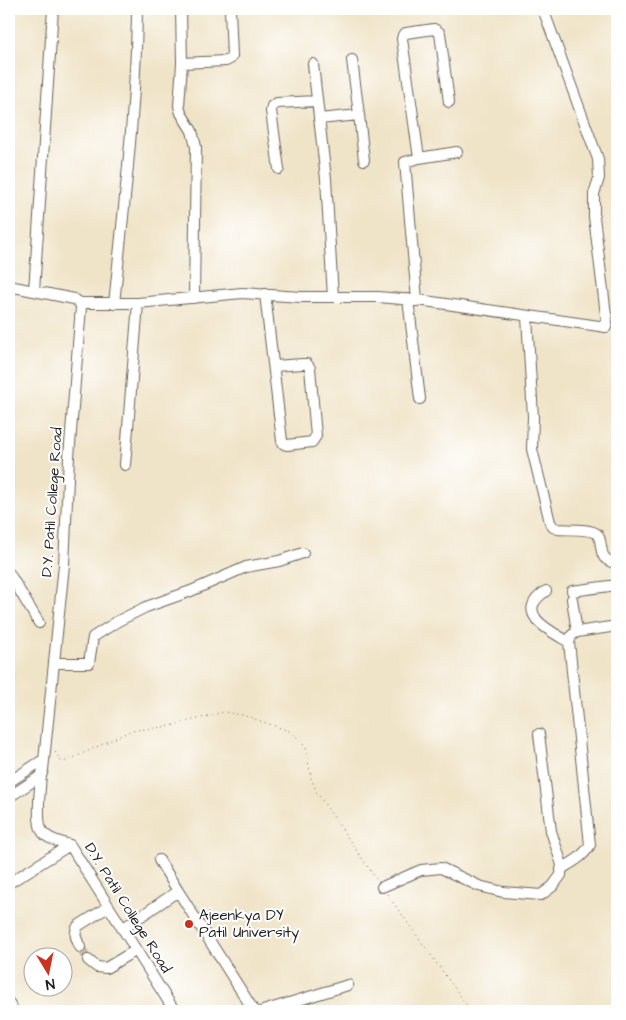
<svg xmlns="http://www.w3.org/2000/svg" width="626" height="1020" font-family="'Architects Daughter',sans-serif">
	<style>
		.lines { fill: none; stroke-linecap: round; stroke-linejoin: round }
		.minor-tunnel { stroke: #c6bca6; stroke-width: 10; stroke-dasharray: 10 5; stroke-linecap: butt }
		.minor-casing { stroke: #666258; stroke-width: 12 }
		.path { stroke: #666258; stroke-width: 1; stroke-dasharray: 1 4; stroke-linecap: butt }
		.minor { stroke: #fff; stroke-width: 10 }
		.poi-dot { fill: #c8321e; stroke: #fff; stroke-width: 2 }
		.labels { text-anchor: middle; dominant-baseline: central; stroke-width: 4; stroke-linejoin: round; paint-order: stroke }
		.street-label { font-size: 15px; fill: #1c1c1c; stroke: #fff }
		.poi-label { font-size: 15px; fill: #1c1c1c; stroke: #fff; text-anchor: start }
	</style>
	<rect width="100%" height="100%" fill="#fff"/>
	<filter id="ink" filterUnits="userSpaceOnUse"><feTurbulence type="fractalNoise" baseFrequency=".02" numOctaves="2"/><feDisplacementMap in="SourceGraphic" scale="10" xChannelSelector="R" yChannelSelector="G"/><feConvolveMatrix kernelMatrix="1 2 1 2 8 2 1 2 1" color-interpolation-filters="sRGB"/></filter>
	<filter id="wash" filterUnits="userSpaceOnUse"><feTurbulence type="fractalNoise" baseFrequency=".0096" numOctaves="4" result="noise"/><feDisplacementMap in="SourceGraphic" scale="20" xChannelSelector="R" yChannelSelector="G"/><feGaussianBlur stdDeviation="1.12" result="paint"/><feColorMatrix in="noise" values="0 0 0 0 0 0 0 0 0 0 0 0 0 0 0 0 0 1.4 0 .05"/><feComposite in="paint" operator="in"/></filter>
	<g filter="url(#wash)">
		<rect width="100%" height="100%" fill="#f0e4c8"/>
	</g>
	<g filter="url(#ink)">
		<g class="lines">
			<path class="minor-tunnel" d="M80 947 88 960"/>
			<g class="minor-casing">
				<path id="minor" d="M181 9 182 63 179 106 181 113 192 131 196 147 194 298
					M352 60 359 115
					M182 63 226 61 230 59 232 56 230 9
					M313 64 326 179 333 297
					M319 119 359 115 364 160
					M419 158 402 39 403 35 406 33 434 29 440 33 449 102
					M279 169 271 111 272 106 277 103 317 101
					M9 286 74 299 80 303 81 307 69 457 64 565 43 770 41 776C40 789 36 821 42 831 47 840 61 842 70 845L172 1007V1011
					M34 291 53 9
					M265 294 282 441 284 444 287 445 312 442 316 436 310 368 307 364H303L274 366
					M408 299 420 399
					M417 300 405 162 419 158 457 152
					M80 303H138L242 293 301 297H378L425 301 606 327 607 323 594 217V194L599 178 598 159 543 9
					M114 304C124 206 136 107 137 9
					M527 317 533 417 532 449 550 522 553 527 558 529C567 530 590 528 597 534 603 540 599 554 606 559 609 561 614 563 617 564
					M125 465 138 303
					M9 573 39 623
					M546 591C512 613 550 631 569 642
					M572 591 617 585
					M572 599 577 632
					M54 663H89L93 637 118 621 146 607 191 591 246 567 279 561 303 553
					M9 782 43 760
					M9 797 41 776
					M159 860 178 891
					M561 869C573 862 583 857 590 845L569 642 572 635 577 632 617 626
					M9 883 70 845
					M382 887 421 870 441 868 479 886 503 892 541 895 553 886 561 875 562 865 551 831 539 734
					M122 929 178 891 254 1011
					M80 947C77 940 73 934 78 926L108 907
					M88 960 97 967 106 968 136 950
					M9 1003 14 1011
					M263 1011 348 985"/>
			</g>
			<path class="path" d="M55 752 61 761H67L130 731 170 726 224 712 243 715 289 731 298 738 306 748 311 778 317 793 376 879
				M387 894 471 1011"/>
			<use href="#minor" class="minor"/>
		</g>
	</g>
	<circle class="poi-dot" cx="189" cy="924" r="5"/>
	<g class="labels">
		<g class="street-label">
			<text transform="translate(52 502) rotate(-86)">D.Y. Patil College Road</text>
			<text transform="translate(128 908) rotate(58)">D.Y. Patil College Road</text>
		</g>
		<g class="poi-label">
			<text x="199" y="915">Ajeenkya DY<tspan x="199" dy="17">Patil University</tspan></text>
		</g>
	</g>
	<rect width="626" height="1020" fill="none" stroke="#fff" stroke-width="30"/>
	<g transform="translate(48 972) rotate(170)"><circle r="24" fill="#ffffff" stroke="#a4a4a4"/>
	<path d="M0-4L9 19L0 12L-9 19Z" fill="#c8321e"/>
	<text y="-8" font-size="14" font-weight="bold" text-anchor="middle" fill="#1c1c1c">N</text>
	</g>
</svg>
